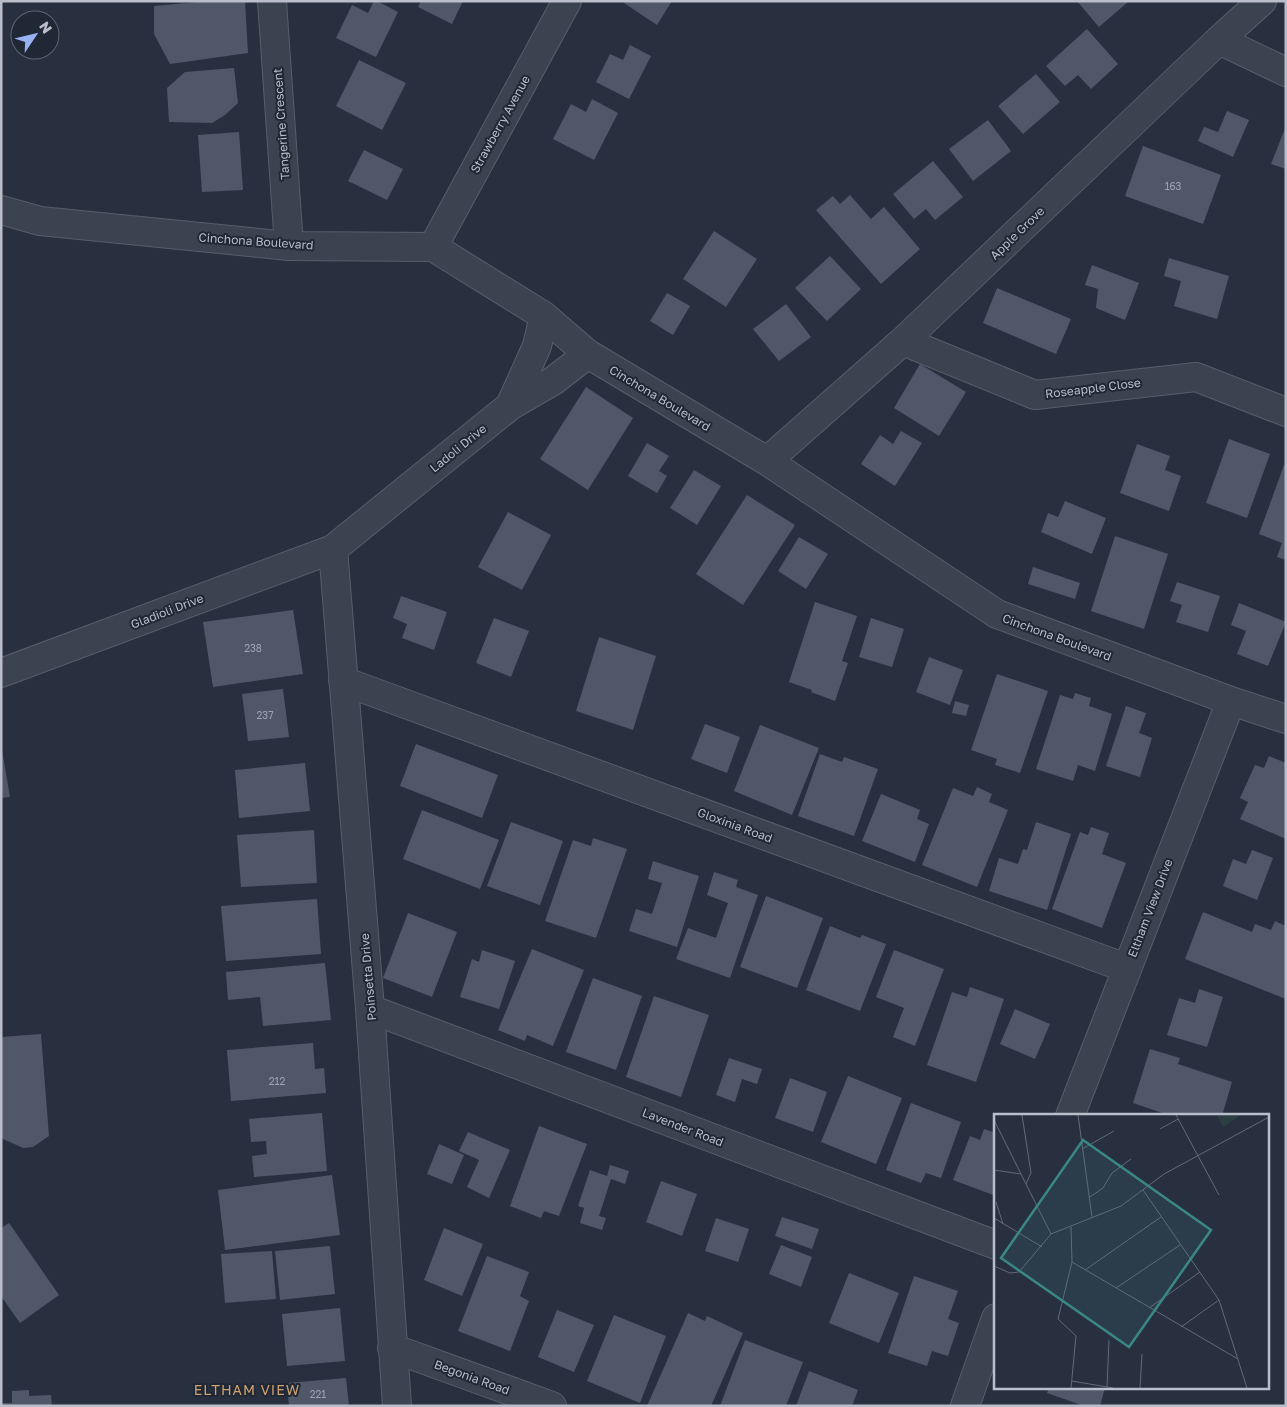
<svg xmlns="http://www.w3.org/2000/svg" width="1287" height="1407" font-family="'Golos Text',sans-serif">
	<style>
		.building { fill: #4f5768 }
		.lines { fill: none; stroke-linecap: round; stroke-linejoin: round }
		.minor-casing { stroke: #575e6a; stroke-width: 30 }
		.minor { stroke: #3c4350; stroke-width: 28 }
		.labels { text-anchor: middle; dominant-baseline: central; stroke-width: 4; stroke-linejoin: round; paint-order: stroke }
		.number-label { font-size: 10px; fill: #9ea4b2 }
		.street-label { font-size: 12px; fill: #b9beca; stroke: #212835 }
		.neighbourhood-label { font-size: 14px; letter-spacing: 1px; fill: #cea170; stroke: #212835 }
		.inset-road { fill: none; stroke: #626977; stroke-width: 1 }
		.view { fill: #3a8885; fill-opacity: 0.15; stroke: #3a8885; stroke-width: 2.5 }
		.inset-edge { fill: none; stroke: #b9beca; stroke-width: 2.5 }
	</style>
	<rect width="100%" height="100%" fill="#283040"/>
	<path class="building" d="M208 1H245L248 53 170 64 154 34V6Z
		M374 1H377L398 12 376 57 336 38 352 5 368 13Z
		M421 1H463L452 24 418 7Z
		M625 1H672L657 25 624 3Z
		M1077 1H1129L1099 27Z
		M1087 29 1118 64 1091 89 1078 75 1065 86 1046 66Z
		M630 45 651 56 629 99 596 82 610 54 623 60Z
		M359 60 406 83 382 130 336 106Z
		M234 68 238 103 225 115 212 123 169 122 167 88 185 72Z
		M1036 74 1060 102 1023 134 998 106Z
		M592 99 618 113 594 160 553 139 571 104 586 112Z
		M1227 111 1249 120 1233 157 1198 141 1204 127 1218 132Z
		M988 120 1011 151 973 181 949 149Z
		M1286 126V169L1271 164Z
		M239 132 243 190 202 192 198 135Z
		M1143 146 1221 175 1203 224 1125 196Z
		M364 150 403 169 387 200 348 181Z
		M933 161 963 197 935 220 926 209 914 219 893 194Z
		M850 195 871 219 884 207 920 249 881 284 816 210 833 196 840 204Z
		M714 231 757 259 726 307 683 279Z
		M830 256 861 289 827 321 795 288Z
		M1169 258 1229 276 1217 319 1174 306 1181 281 1164 276Z
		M1092 265 1139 283 1125 320 1096 308 1098 289 1085 285Z
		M997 288 1071 319 1056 354 983 323Z
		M667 293 690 306 673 335 650 321Z
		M786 304 811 337 779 361 753 329Z
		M920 364 966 392 939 436 894 408Z
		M586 387 633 418 588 490 540 459Z
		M901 431 922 443 895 486 861 464 880 435 893 444Z
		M1229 439 1270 454 1247 518 1206 503Z
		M647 443 669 456 659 471 667 476 657 493 628 476Z
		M1137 444 1170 456 1165 470 1181 476 1169 511 1120 493Z
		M1284 465 1286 466V560L1277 557 1282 543 1259 534Z
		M694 470 721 486 697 525 670 508Z
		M747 495 795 525 743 605 696 574Z
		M1065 501 1106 518 1092 554 1041 532 1048 513 1058 517Z
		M508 512 551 535 522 590 478 567Z
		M1115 536 1168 554 1144 629 1091 611Z
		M799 537 828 554 806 589 778 571Z
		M1033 567 1080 583 1075 599 1028 584Z
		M1177 582 1220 596 1208 632 1176 622 1182 605 1170 601Z
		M401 596 447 612 434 650 402 638 407 624 393 618Z
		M815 602 857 616 842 661 848 663 835 701 811 692 812 690 789 682Z
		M1239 603 1286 622 1268 666 1237 654 1246 631 1231 625Z
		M293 610 303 674 213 687 203 622Z
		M494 618 529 631 511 677 476 663Z
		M871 618 904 629 892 667 859 657Z
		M599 637 656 656 633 730 576 711Z
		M929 657 963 670 950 705 916 692Z
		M997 674 1048 691 1020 773 995 765 997 759 971 750Z
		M283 689 289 737 248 741 242 694Z
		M1075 693 1091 698 1089 706 1112 714 1095 771 1078 765 1073 781 1036 769 1060 695 1073 699Z
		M955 701 969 705 966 716 952 713Z
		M1126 706 1146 713 1139 733 1152 738 1140 777 1106 766Z
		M705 724 740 737 727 773 691 759Z
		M760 725 819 748 792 815 734 791Z
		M416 744 498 775 482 818 400 786Z
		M2 750 10 797 1 798V751Z
		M820 754 842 762 844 757 878 769 854 836 798 816Z
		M1269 756 1286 763V839L1240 819 1248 802 1240 798 1255 765 1264 768Z
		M305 763 310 811 239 818 235 770Z
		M977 787 992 794 989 802 1008 810 977 887 922 865 953 788 973 796Z
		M881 794 920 810 917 819 929 824 915 862 862 841Z
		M422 810 499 840 480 889 403 859Z
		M511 822 563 841 540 905 487 886Z
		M1036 822 1071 834 1047 910 989 891 999 858 1018 864 1023 849 1027 850Z
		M1091 827 1109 833 1102 854 1126 863 1102 928 1052 909 1080 832 1088 835Z
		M314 830 317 883 241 887 237 835Z
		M593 838 627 849 596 938 545 921 573 840 591 846Z
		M1252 850 1273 858 1257 900 1223 886 1233 859 1246 864Z
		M653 861 699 876 677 947 629 931 636 909 652 914 662 883 648 879Z
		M714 872 738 880 736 887 758 895 730 978 676 959 688 928 716 938 728 903 707 895Z
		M766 896 823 918 797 988 740 967Z
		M317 899 321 954 226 961 221 906Z
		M1203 912 1252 932 1255 924 1271 930 1275 921 1286 926V999L1185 959Z
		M408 913 457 932 432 997 383 978Z
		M830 926 860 938 862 935 886 944 860 1011 806 990Z
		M532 949 584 970 553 1046 527 1035 525 1041 498 1030Z
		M482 950 515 961 499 1009 460 997 472 959 479 962Z
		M894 950 944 969 915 1046 893 1037 904 1008 876 997Z
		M325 963 331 1020 263 1026 260 997 228 1000 226 972Z
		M593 978 642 996 616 1070 566 1052Z
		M970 987 1004 999 976 1082 927 1065 952 992 967 997Z
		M1199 989 1223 997 1207 1047 1167 1035 1179 998 1195 1003Z
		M654 996 709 1015 681 1097 626 1077Z
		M1015 1009 1050 1024 1035 1059 1000 1044Z
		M41 1034 49 1136 33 1147 23 1148 1 1138V1037Z
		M313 1043 315 1069 324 1068 326 1093 231 1101 227 1050Z
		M1150 1049 1180 1058 1178 1064 1232 1082 1222 1116H1171L1133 1103Z
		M729 1058 762 1069 757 1084 742 1079 735 1102 716 1095Z
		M848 1076 902 1098 876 1164 821 1142Z
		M790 1078 827 1092 813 1132 775 1118Z
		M911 1103 961 1122 941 1178 926 1173 921 1183 886 1170Z
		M322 1113 327 1171 254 1177 252 1156 267 1154 266 1141 251 1142 249 1119Z
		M539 1126 587 1144 559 1216 544 1211 541 1218 510 1206Z
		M984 1129 996 1133V1196L953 1180 970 1136 980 1140Z
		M468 1132 510 1150 489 1198 467 1187 479 1160 459 1151Z
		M439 1144 464 1155 452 1184 427 1174Z
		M610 1165 629 1171 625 1184 611 1179 599 1216 606 1218 602 1230 580 1223 584 1208 578 1206 590 1170 607 1176Z
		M332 1175 340 1235 225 1250 218 1190Z
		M661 1181 697 1194 682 1236 646 1222Z
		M782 1217 819 1229 812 1249 775 1236Z
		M716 1218 749 1229 738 1262 705 1251Z
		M9 1223 59 1295 20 1323 1 1296V1228Z
		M444 1228 483 1244 462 1296 424 1280Z
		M781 1245 812 1257 801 1287 769 1274Z
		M330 1246 335 1294 280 1300 275 1251Z
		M272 1251 276 1299 225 1303 221 1254Z
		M487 1256 529 1272 520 1296 529 1301 510 1351 458 1331Z
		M849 1273 899 1293 879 1343 829 1323Z
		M914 1276 958 1291 948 1319 959 1323 948 1356 932 1351 927 1366 888 1353Z
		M340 1308 345 1361 287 1366 282 1314Z
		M557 1310 594 1325 574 1372 538 1357Z
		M688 1313 705 1321 707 1316 743 1333 711 1406H647Z
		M614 1315 666 1336 640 1403 587 1381Z
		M745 1340 803 1362 786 1406H720Z
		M809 1371 858 1390 852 1406H796Z
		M346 1378 349 1406H289L287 1383Z
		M1049 1388H1105L1100 1406H1084L1047 1393Z
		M29 1390V1396L51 1395 52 1406H1V1403H12V1391Z"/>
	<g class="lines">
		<g class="minor-casing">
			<path id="minor" d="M272 1 289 246
				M1219 40 1286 72
				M1 210 40 221 289 246 433 247 544 316 588 354 767 461 997 614 1231 701 1286 719
				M433 247 567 1
				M903 341 1035 395 1196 377 1286 412
				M510 406 537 346 544 316
				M767 461 903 341 1219 40 1262 1
				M333 549 370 1009 397 1406
				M1 673 333 549 510 406 553 381 588 354
				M343 681 1126 968
				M370 1009 996 1245
				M1070 1116 1231 701
				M392 1348 552 1406
				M965 1406 996 1318"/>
		</g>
		<use href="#minor" class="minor"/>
	</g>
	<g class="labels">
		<g class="number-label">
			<text x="1173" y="186">163</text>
			<text x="253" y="648">238</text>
			<text x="265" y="715">237</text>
			<text x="277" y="1081">212</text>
			<text x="318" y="1394">221</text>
		</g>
		<g class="street-label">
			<text transform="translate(281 124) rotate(-94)">Tangerine Crescent</text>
			<text transform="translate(500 124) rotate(-61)">Strawberry Avenue</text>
			<text transform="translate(1017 233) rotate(-44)">Apple Grove</text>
			<text transform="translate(256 241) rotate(4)">Cinchona Boulevard</text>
			<text transform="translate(1093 388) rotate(-7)">Roseapple Close</text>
			<text transform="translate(660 398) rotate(31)">Cinchona Boulevard</text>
			<text transform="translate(458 448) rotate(-39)">Ladoli Drive</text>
			<text transform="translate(167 611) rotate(-21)">Gladioli Drive</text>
			<text transform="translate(1057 637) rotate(20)">Cinchona Boulevard</text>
			<text transform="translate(735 825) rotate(20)">Gloxinia Road</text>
			<text transform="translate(1150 908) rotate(-69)">Eltham View Drive</text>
			<text transform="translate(368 977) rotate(-95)">Poinsetta Drive</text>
			<text transform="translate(683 1127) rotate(21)">Lavender Road</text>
			<text transform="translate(472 1377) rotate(20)">Begonia Road</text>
		</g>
		<g class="neighbourhood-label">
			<text x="247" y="1389">ELTHAM VIEW</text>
		</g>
	</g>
	<g transform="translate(994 1114)">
		<rect width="275" height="275" fill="#283040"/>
		<path d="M223 1H247L229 13Z" fill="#2b3e42"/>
		<path class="inset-road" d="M28 1 37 59 32 70M84 1 98 103M182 1 225 81M0 6 57 120M166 15 184 5M88 35 120 17M0 56 27 60M149 76 225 186 253 274M96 83 109 74 118 59 137 45M2 88 9 110M0 104 48 133M78 148 244 245M0 152 16 159 25 158 57 120 127 92 170 60 275 3M91 156 167 103M122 174 186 131M155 194 206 158M187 213 225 186M78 267 119 274M113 273 115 226M77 274 82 222 64 205 78 148 77 113M146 274 148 240"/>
		<path class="view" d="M89 26 217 116 135 233 7 144Z"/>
		<rect width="275" height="275" class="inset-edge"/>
	</g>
	<rect width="1287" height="1407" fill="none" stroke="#b9beca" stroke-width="5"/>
	<g transform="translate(35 35) rotate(55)"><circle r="24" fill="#212835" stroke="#5e6471"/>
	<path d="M0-4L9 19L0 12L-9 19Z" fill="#97b2f1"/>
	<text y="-8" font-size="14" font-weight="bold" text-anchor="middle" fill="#b9beca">N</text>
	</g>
</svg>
